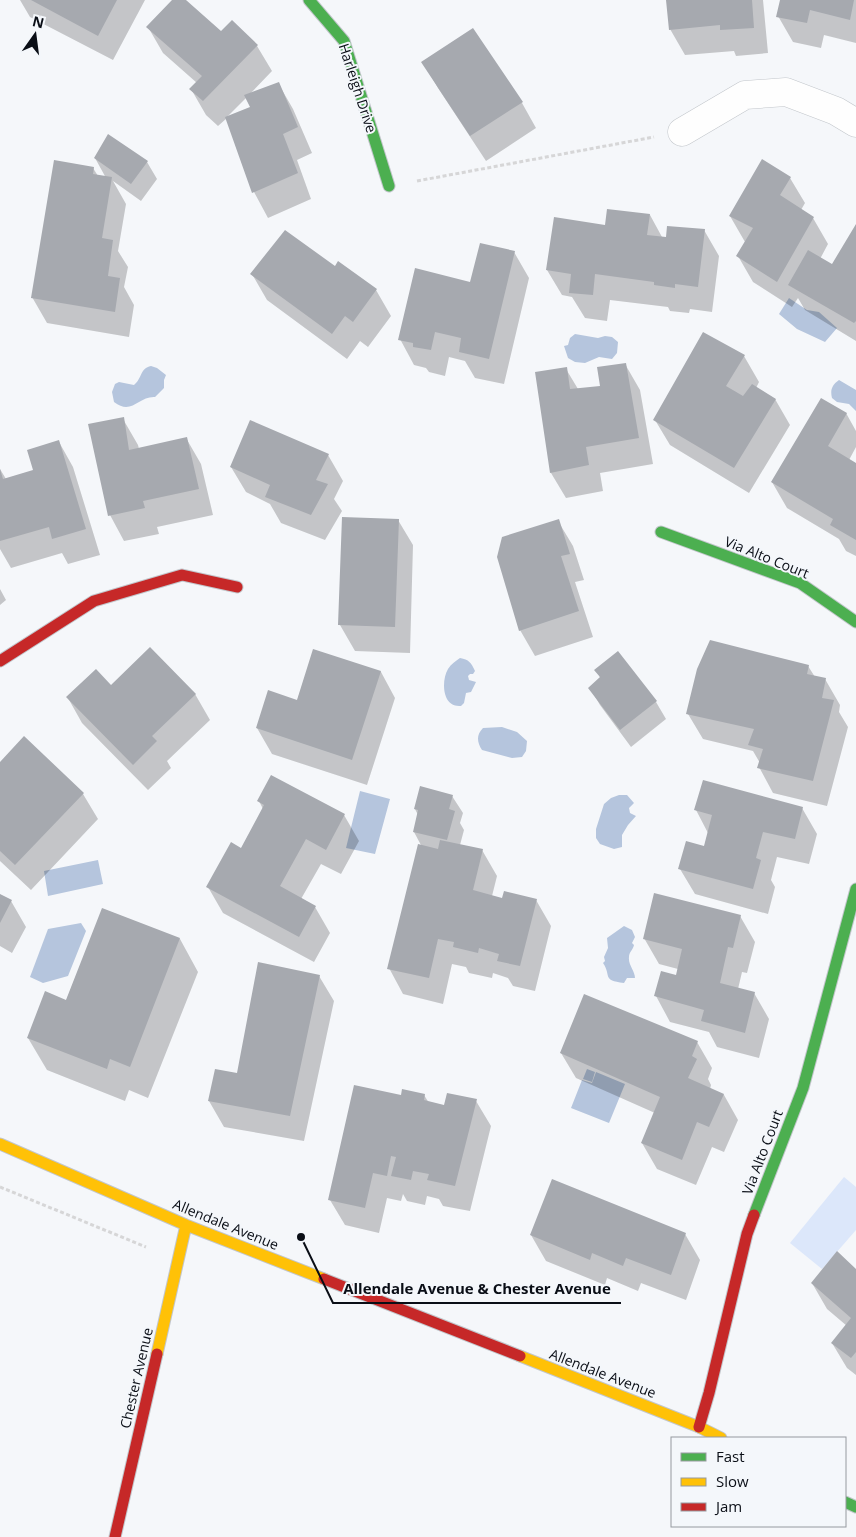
<svg xmlns="http://www.w3.org/2000/svg" width="856" height="1537" font-family="'Open Sans',sans-serif">
	<style>
		.green { fill: #dce7fa }
		.water { fill: #b5c5dd }
		.shadow { fill: #0003; fill-rule: evenodd }
		.building { fill: #a6a9af }
		.lines { fill: none; stroke-linecap: round; stroke-linejoin: round }
		.street-casing { stroke: #c2c6cb; stroke-width: 29 }
		.fast-casing { stroke: #c2c6cb; stroke-width: 13 }
		.slow-casing { stroke: #c2c6cb; stroke-width: 13 }
		.jam-casing { stroke: #c2c6cb; stroke-width: 13 }
		.path { stroke: #d6d6d7; stroke-width: 3; stroke-dasharray: 4 2.5; stroke-linecap: butt }
		.street { stroke: #fefefe; stroke-width: 28 }
		.fast { stroke: #4caf50; stroke-width: 11 }
		.slow { stroke: #ffc107; stroke-width: 11 }
		.jam { stroke: #c62828; stroke-width: 11 }
		.labels { text-anchor: middle; dominant-baseline: central; stroke-width: 4; stroke-linejoin: round; paint-order: stroke }
		.street-label { font-size: 14px; fill: #0a0e16; stroke: #f4f7fb }
		.leader { fill: none; stroke: #0a0e16; stroke-width: 2 }
		.callout-dot { fill: #0a0e16; stroke: #f4f7fb; stroke-width: 2 }
		.callout-label { font-size: 15px; text-anchor: middle; font-weight: bold; fill: #0a0e16; stroke: #f4f7fb; stroke-width: 4; stroke-linejoin: round; paint-order: stroke }
	</style>
	<rect width="100%" height="100%" fill="#f5f7fa"/>
	<path class="green" d="M844 1177 856 1187V1230L822 1269 790 1243Z"/>
	<path class="water" d="M789 298 807 310 819 312 837 328 825 342 797 329 779 314Z
		M575 334 598 338 605 336 612 337 618 342 617 353 612 359 599 357 585 363 575 362 568 358 564 346 568 345 570 338Z
		M151 366 157 368 166 375 164 380V388L155 397C138 396 132 416 114 402L112 392 115 384 119 382 134 385C142 379 140 368 151 366Z
		M839 380 856 390V411L849 404 837 402 832 398C830 390 832 385 839 380Z
		M460 658C469 660 471 662 475 671L473 674H470L468 676 469 680 476 682 471 692 466 693 464 703 461 706C442 708 441 681 448 669 451 664 456 661 460 658Z
		M502 727 517 732 527 741 526 751 522 757 512 758 482 750C477 742 476 735 483 728Z
		M360 791 390 799 375 854 346 848Z
		M619 795H627L634 803 629 808 630 813 636 816 628 825 622 835V847L614 849 600 844 596 838V829L604 804 611 798Z
		M98 860 103 884 48 896 44 871Z
		M81 923 86 931 68 976 43 983 30 977 48 929Z
		M624 926 632 930 635 937 632 943 634 945C633 950 629 952 629 957 628 965 635 971 635 978H627L624 983C601 980 612 976 603 963L605 961 604 957 608 948 607 938Z
		M587 1069 595 1072 592 1082 583 1079Z
		M596 1072 625 1084 609 1123 571 1108 582 1080 592 1083Z"/>
	<path class="shadow" d="M20 0H145L113 60 30 17Z
		M174 0H184L221 33 257 46 272 71 249 95 278 83 293 109 312 153 297 160 311 199 268 218 254 192 227 118 218 126 206 115 191 89 197 83 163 53 148 27ZM247 97 252 108 227 117Z
		M667 0H763L768 53 736 56 734 51 685 55 670 29Z
		M782 0H856V43L824 35 821 48 793 42 778 16Z
		M423 62 522 103 536 128 486 161 438 88Z
		M95 158 147 162 157 179 141 201 113 181 126 204 118 251 128 267 124 287 134 305 129 337 47 323 32 297 93 168 98 176 106 178Z
		M790 178 805 203 801 210 813 218 828 244 820 259 833 266 856 226V341L805 310 798 298 792 307 753 282 738 256 745 242 730 216Z
		M650 215 662 237 667 238 704 230 719 256 712 312 690 309 689 313 670 311 668 307 610 300 607 321 585 318 572 297 562 295 547 270 606 226Z
		M514 252 529 278 504 384 475 378 465 361 449 357 445 376 429 372 426 368 414 365 400 339Z
		M335 268 376 290 391 316 368 347 360 341 347 359 267 300 252 274Z
		M703 334 744 356 759 382 756 388 775 399 790 425 749 493 670 445 655 420Z
		M625 364 640 390 653 464 600 473 603 491 566 498 551 473 566 369 578 389 601 387Z
		M846 413 856 431V447L849 460 856 464V556L846 551 839 539 787 508 772 482Z
		M123 419 138 445 139 449 186 438 201 464 213 515 157 527 159 534 124 541 110 515Z
		M59 442 73 467 100 555 68 564 62 553 11 568 0 549V469L6 479 35 471Z
		M328 455 343 481 334 499 342 511 325 540 281 523 270 504 246 492 231 467Z
		M343 518 398 520 413 545 410 653 355 651 340 625Z
		M558 521 573 546 584 580 575 582 593 637 535 656 520 630Z
		M0 589 6 600 0 605Z
		M314 650 381 672 395 698 367 785 272 754 257 728 297 701Z
		M618 653 656 702 666 719 631 747 600 705 590 688 601 679 596 670Z
		M808 666 815 677 825 679 840 705 839 712 848 727 827 806 773 793 759 767 760 763 753 751 703 739 688 714Z
		M111 686 195 694 210 720 167 761 171 768 148 790 82 723 68 698Z
		M0 764 83 794 98 819 31 890 0 861Z
		M452 796 463 813 460 823 464 830 460 845 482 850 497 876 492 896 503 899 536 900 551 926 535 991 513 986 508 978 493 973 492 978 469 973 466 967 452 964 443 1004 403 994 389 968 422 847 414 832 418 815 415 809Z
		M259 801 344 815 359 841 341 874 321 864 301 899 315 907 330 933 314 962 223 913 208 887 241 849 263 809Z
		M802 808 817 834 809 864 777 857 771 880 775 887 768 914 695 894 680 869 704 848 708 833 696 810Z
		M0 895 11 901 26 927 12 953 0 946Z
		M103 909 180 939 198 972 148 1098 129 1090 125 1101 47 1070 28 1038 66 1001Z
		M740 916 755 942 747 973 742 972 738 989 754 993 769 1019 759 1058 717 1047 709 1032 670 1022 656 996 677 976 678 969 659 964 644 938Z
		M319 976 334 1001 304 1141 224 1127 209 1101 238 1074Z
		M697 1042 712 1068 708 1079 711 1085 710 1089 724 1095 738 1120 724 1152 712 1147 696 1185 657 1169 642 1143 655 1113 576 1078 561 1053Z
		M424 1095 429 1103 445 1107 476 1101 491 1126 470 1211 443 1206 439 1199 427 1196 425 1205 407 1201 403 1194 401 1201 387 1198 379 1233 345 1225 330 1200 402 1097Z
		M685 1234 700 1260 686 1300 641 1283 638 1291 607 1278 605 1285 546 1261 531 1235Z
		M856 1271V1375L847 1368 832 1343 847 1326 827 1309 812 1283Z"/>
	<path class="building" d="M31 0H117L98 36Z
		M172 0H186L221 31 232 20 258 45 203 101 189 89 202 76 146 27Z
		M666 0H752L754 28 720 30V25L669 30Z
		M780 0H854L850 20 810 10 807 23 776 17Z
		M473 28 523 102 470 136 421 62Z
		M279 82 298 127 283 134 298 173 252 193 225 117 250 107 244 95Z
		M108 134 148 161 131 184 94 158Z
		M762 159 791 177 780 195 814 217 777 282 736 256 753 228 729 216Z
		M54 160 94 167 93 174 112 177 102 238 113 240 108 276 120 278 115 312 31 298Z
		M607 209 650 214 647 235 666 237 667 226 705 229 698 287 675 284V288L654 285V282L595 274 593 295 569 293 571 274 546 270 554 217 605 225Z
		M856 224V321L854 323 788 285 808 250 832 264Z
		M285 230 335 266 338 261 377 289 353 322 345 316 332 334 250 274Z
		M480 243 515 251 489 359 459 352 461 338 435 332 431 350 413 347V343L398 340 415 268 470 282Z
		M703 332 745 355 726 386 743 396 752 384 776 399 734 468 653 420Z
		M626 363 639 438 586 447 589 465 550 473 535 372 567 367 570 389 600 386 597 367Z
		M821 398 847 413 828 446 856 463V540L830 525 833 519 771 482Z
		M124 417 129 450 187 437 199 489 143 501 145 508 108 516 88 424Z
		M250 420 329 454 316 480 328 484 311 515 265 497 270 485 230 467Z
		M59 440 86 529 52 539 49 527 0 541V469L3 479 33 470 27 450Z
		M342 517 399 519 395 627 338 625Z
		M559 519 570 554 561 556 579 611 519 631 497 557 502 537Z
		M710 640 809 665 807 674 826 678 822 698 834 700 813 781 757 768 763 749 748 745 754 729 686 714 697 669Z
		M150 647 196 694 152 736 157 741 133 765 66 697 96 669 111 685Z
		M313 649 381 671 352 760 256 728 268 690 297 700Z
		M618 651 657 701 620 730 588 688 600 677 594 670Z
		M24 736 84 793 15 865 0 851V762Z
		M271 775 345 814 326 850 306 839 280 886 316 906 299 937 206 887 231 842 241 848 264 805 257 801Z
		M703 780 803 807 795 839 763 832 756 858 761 860 753 889 678 869 686 841 704 846 712 815 694 810Z
		M420 786 453 795 449 809 455 811 447 840 413 832 418 810 414 809Z
		M440 840 483 849 473 890 502 898 504 891 537 899 520 966 497 961 499 954 479 948 478 953 453 947 454 942 438 939 429 978 387 969 418 844 438 849Z
		M654 893 741 915 733 948 728 947 720 983 755 992 745 1033 701 1021 704 1010 654 996 661 971 676 975 682 949 643 939Z
		M0 894 12 900 0 923Z
		M102 908 180 938 130 1067 110 1059 107 1069 27 1038 45 991 66 1000Z
		M258 962 320 975 290 1116 208 1101 215 1069 237 1073Z
		M584 994 698 1041 692 1056 697 1059 688 1078 724 1094 709 1127 697 1122 682 1160 641 1143 660 1097 560 1053Z
		M354 1085 401 1095 402 1089 425 1094 424 1100 444 1105 447 1093 477 1099 455 1186 427 1180 429 1174 413 1171 411 1180 391 1176 396 1157 391 1156 387 1176 373 1173 365 1208 328 1200Z
		M552 1179 686 1233 671 1275 626 1258 623 1266 592 1253 590 1260 530 1235Z
		M837 1251 856 1269V1352L851 1358 831 1343 851 1318 811 1283Z"/>
	<g class="lines">
		<g class="street-casing">
			<path id="street" d="M682 132 745 95 786 92 836 111 856 123"/>
		</g>
		<g class="fast-casing">
			<path id="fast" d="M309 0 344 41 389 186
				M661 532 800 583 856 622
				M754 1215 803 1088 856 889
				M845 1502 856 1507"/>
		</g>
		<g class="slow-casing">
			<path id="slow" d="M0 1144 186 1225 324 1279
				M157 1354 186 1225
				M520 1356 699 1427 721 1438"/>
		</g>
		<g class="jam-casing">
			<path id="jam" d="M0 661 94 601 182 575 237 587
				M324 1279 520 1356
				M699 1427 709 1393 747 1234 754 1215
				M115 1537 157 1354"/>
		</g>
		<path class="path" d="M417 181 654 137
			M0 1187 146 1247"/>
		<use href="#street" class="street"/>
		<use href="#fast" class="fast"/>
		<use href="#slow" class="slow"/>
		<use href="#jam" class="jam"/>
	</g>
	<g class="labels">
		<g class="street-label">
			<text transform="translate(358 88) rotate(72)">Harleigh Drive</text>
			<text transform="translate(767 557) rotate(22)">Via Alto Court</text>
			<text transform="translate(762 1152) rotate(-69)">Via Alto Court</text>
			<text transform="translate(226 1224) rotate(22)">Allendale Avenue</text>
			<text transform="translate(603 1373) rotate(21)">Allendale Avenue</text>
			<text transform="translate(136 1378) rotate(-77)">Chester Avenue</text>
		</g>
	</g>
	<path class="leader" d="M301 1237L333 1303H621"/>
	<circle class="callout-dot" cx="301" cy="1237" r="5"/>
	<g class="callout-label">
		<text x="477" y="1294">Allendale Avenue &amp; Chester Avenue</text>
	</g>
	<rect x="671" y="1437" width="175" height="90" fill="#f4f7fb" stroke="#969a9f"/>
	<rect x="681" y="1453" width="25" height="8" fill="#4caf50" stroke="#969a9f"/>
	<text x="716" y="1462" font-size="15" fill="#0a0e16">Fast</text>
	<rect x="681" y="1478" width="25" height="8" fill="#ffc107" stroke="#969a9f"/>
	<text x="716" y="1487" font-size="15" fill="#0a0e16">Slow</text>
	<rect x="681" y="1503" width="25" height="8" fill="#c62828" stroke="#969a9f"/>
	<text x="716" y="1512" font-size="15" fill="#0a0e16">Jam</text>
	<g transform="translate(35 35) rotate(14)" stroke="#f4f7fb" stroke-width="4" paint-order="stroke">
	<path d="M0-4L9 19L0 12L-9 19Z" fill="#0a0e16"/>
	<text y="-8" font-size="14" font-weight="bold" text-anchor="middle" fill="#0a0e16">N</text>
	</g>
</svg>
